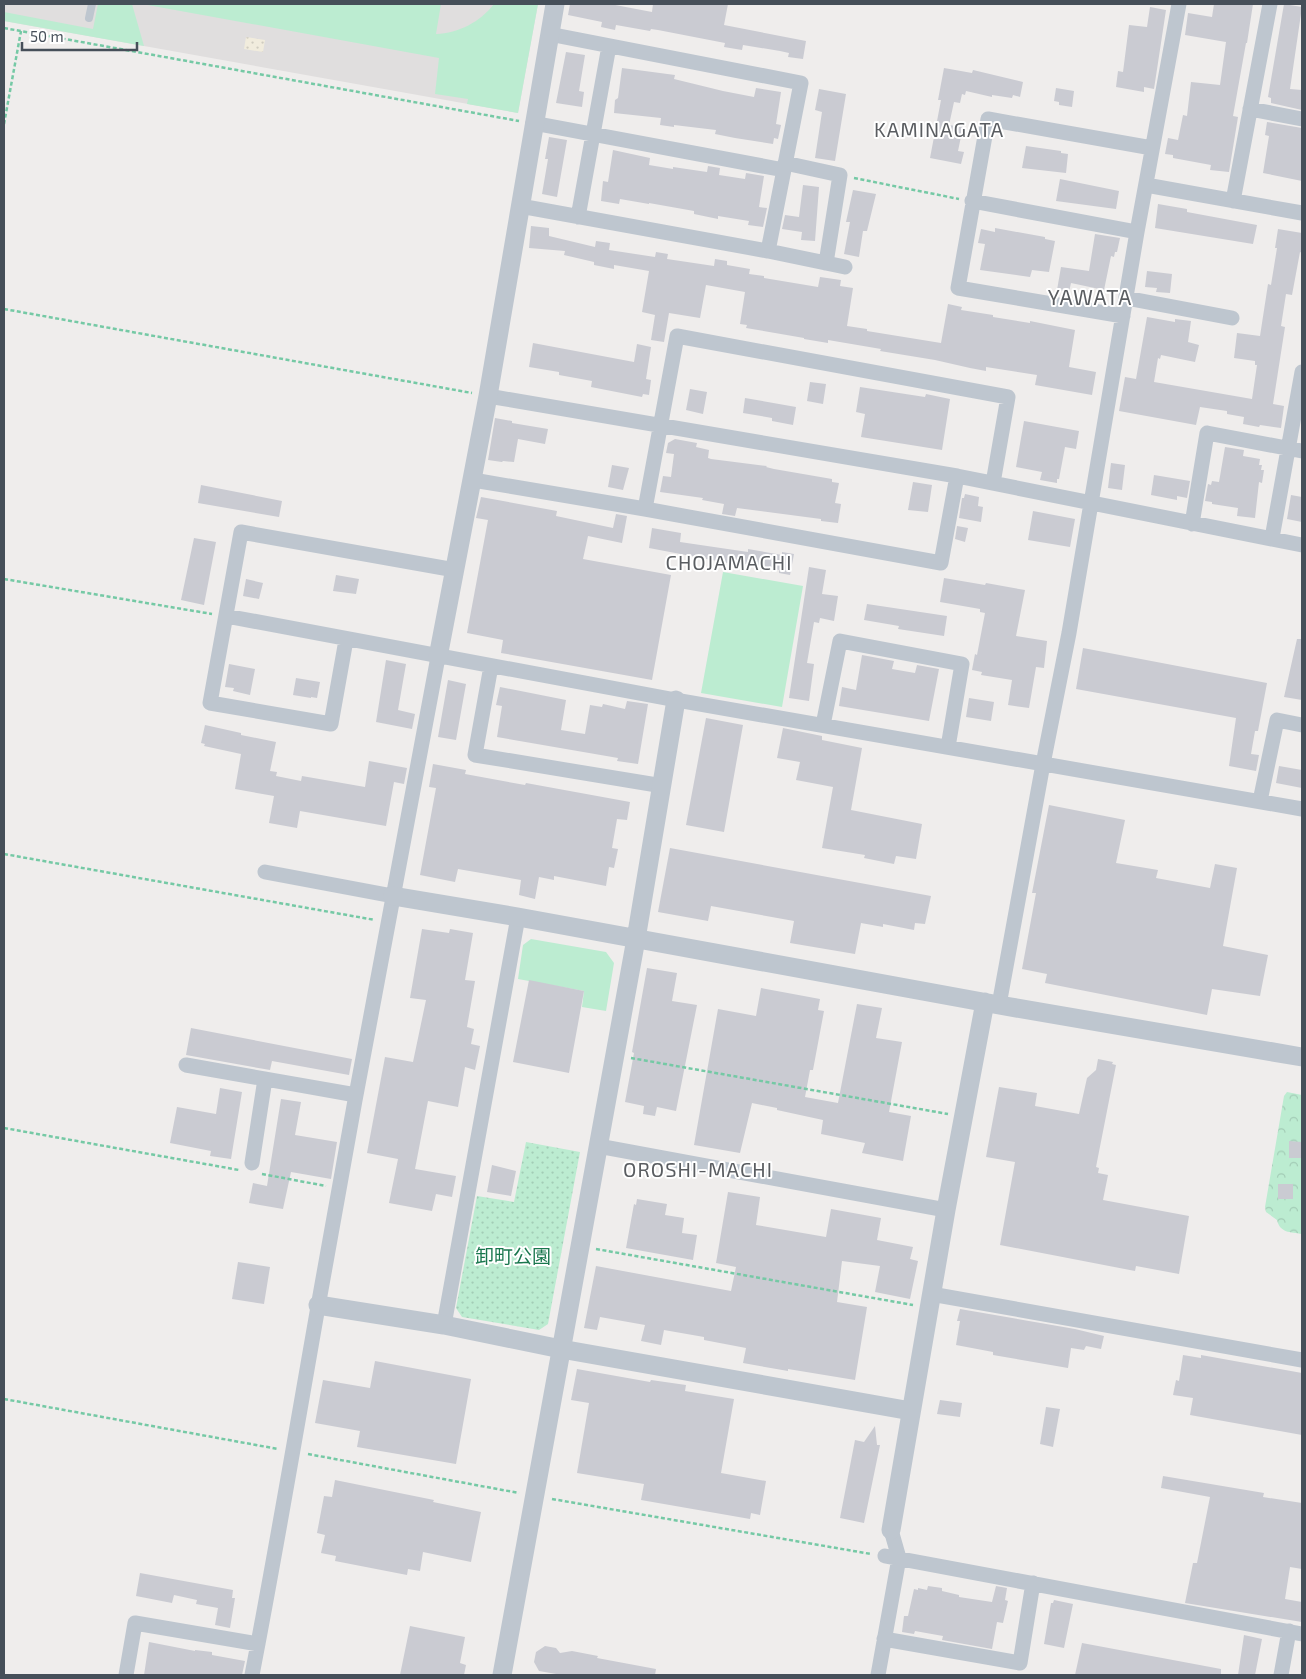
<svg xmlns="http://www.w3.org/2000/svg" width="1306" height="1679" font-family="'Exo 2','Noto Sans JP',sans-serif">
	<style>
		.education { fill: #e0dede }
		.grass { fill: #bcecd1 }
		.forest { fill: url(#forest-crowns) }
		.sand { fill: url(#sand-dots) }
		.park { fill: url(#park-dots) }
		.building { fill: #cacbd2 }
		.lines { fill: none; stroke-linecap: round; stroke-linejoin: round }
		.path { stroke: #75c9a5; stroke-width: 2.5; stroke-dasharray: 4 2.5; stroke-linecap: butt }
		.service { stroke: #bec6cf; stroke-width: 8 }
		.minor { stroke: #bec6cf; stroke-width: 15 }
		.tertiary { stroke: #bec6cf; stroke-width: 19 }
		.labels { text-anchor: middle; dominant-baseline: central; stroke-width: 4; stroke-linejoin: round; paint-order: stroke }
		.park-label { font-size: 19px; fill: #1a774e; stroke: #fff }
		.neighbourhood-label { font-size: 20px; letter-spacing: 1px; fill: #5a5d61; stroke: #fff }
		.quarter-label { font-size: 21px; letter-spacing: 1px; fill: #5a5d61; stroke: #fff }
	</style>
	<defs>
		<pattern id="forest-crowns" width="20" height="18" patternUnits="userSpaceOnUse" patternTransform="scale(1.25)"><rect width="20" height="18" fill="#bcecd1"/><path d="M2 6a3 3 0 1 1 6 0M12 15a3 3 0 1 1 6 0" fill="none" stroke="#a3ccb6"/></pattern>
		<pattern id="sand-dots" width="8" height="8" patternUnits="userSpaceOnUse" patternTransform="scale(1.25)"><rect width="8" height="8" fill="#f1ecdd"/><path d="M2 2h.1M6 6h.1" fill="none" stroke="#d0ccc0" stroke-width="1.8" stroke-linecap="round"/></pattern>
		<pattern id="park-dots" width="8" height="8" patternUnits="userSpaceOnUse" patternTransform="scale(1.25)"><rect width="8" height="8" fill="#bcecd1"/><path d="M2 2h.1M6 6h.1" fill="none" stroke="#a3ccb6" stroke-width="1.8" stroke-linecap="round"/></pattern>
	</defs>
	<rect width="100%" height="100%" fill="#efedec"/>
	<path class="education" d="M4 4H538L518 113 4 21Z"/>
	<path class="grass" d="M98 4H132L144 46 4 21V12L93 29Z
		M142 4H441L436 34C459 33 480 22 494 4H538L518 113 467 104 468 99 435 94 439 58Z
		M723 572 803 586 782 707 701 693Z
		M531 939 606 952 614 963 606 1011 582 1007 584 991 518 979 523 945Z"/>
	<path class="forest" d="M1287 1092 1302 1095V1234C1290 1232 1280 1233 1277 1220L1266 1212 1265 1207 1284 1096Z"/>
	<path class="sand" d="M246 37 265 40 263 52 244 49Z"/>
	<path class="park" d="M526 1142 580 1152 548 1324 539 1330 462 1317 456 1308 477 1196 514 1202Z"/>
	<path class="building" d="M570 4H610L652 12 653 4H728L724 25 806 41 803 59 788 57 789 53 780 51 743 45 742 50 724 47 725 43 658 30 651 29 650 31 616 25 615 30 601 27 602 22 568 15Z
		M1214 4H1253L1247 43H1246L1233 116 1238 117 1229 172 1210 170 1211 165 1173 158V155L1165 154 1168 138 1178 140 1183 115 1187 116 1191 82 1220 85 1226 42 1185 35 1188 13 1212 17Z
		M1284 4 1302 7 1290 89 1302 90V110L1271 103V98L1268 97Z
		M1150 7 1166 10 1154 89 1144 87V92L1116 87 1118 71 1123 72 1129 25 1147 27Z
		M566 52 585 55 579 91 584 92 582 107 556 103Z
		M622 68 675 75 674 79 723 91 754 97 756 88 781 92 776 124 781 125 778 139 774 138 773 144 735 138 715 134 716 130 674 125V127L660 125 661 118 614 113 615 100 618 98Z
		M944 68 972 73 973 70 1023 82 1020 97 1013 95 1012 98 992 95V97L966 91 965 95 962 94 960 103 954 102 949 125 963 127 958 151 964 152 961 164 930 158 941 100H938Z
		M1056 88 1074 91 1072 107 1059 105V102L1054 101Z
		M819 89 846 94 835 161 815 158 822 112 815 110Z
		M1267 122 1302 128V181L1263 173 1269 136 1265 135Z
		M549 137 567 140 557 197 542 194 548 159H545Z
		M1026 146 1061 151V153L1068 154 1066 173 1022 168Z
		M613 150 650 158 649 165 673 169V167L707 172 708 166 720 168 719 175 745 179 746 173 764 176 759 207 767 208 763 227 748 225 749 221 718 216V219L694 214V211L649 203V204L620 199 619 204 601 201 603 181 608 182Z
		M1060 179 1119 191 1116 209 1056 201Z
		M803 185 819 187 815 241 801 240 802 232 782 229 785 215 799 217Z
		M853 190 876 194 867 231H863L859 257 844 254 850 222H846Z
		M1158 204 1187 209V212L1257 225 1253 244 1155 228Z
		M531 226 549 228V236L595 247 596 241 610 243 609 250 655 257 656 252 668 254 667 259 714 266 715 259 727 261V265L750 269 749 274 764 276V278L818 287 820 277 841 280 840 286 853 288 847 326 867 329V331L941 343 948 304 962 307 961 310 993 315V317L1030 323V321L1075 330 1069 367 1096 372 1092 395 1035 385 1037 375 986 367V371L970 368 935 360 880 351 881 349 828 340V343L804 339V338L746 328 747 325 740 324 745 292 706 285 700 318 669 313 664 342 651 340 655 315 642 312 649 271 614 265V269L594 265V262L564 255 565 251 529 248Z
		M995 228 1045 237V239L1055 241 1049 272 1032 270 1030 277 980 270 985 244 978 243 981 229 995 232Z
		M1278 229 1302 233V253L1300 252 1292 295 1286 294 1281 326 1285 327 1273 404 1284 406 1281 428 1260 425 1259 427 1243 424 1244 417 1227 414V411L1200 407 1196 425 1119 411 1125 377 1136 379 1147 317 1175 322V319L1191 321 1188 342 1199 345 1195 362 1161 355 1160 359 1158 358 1154 382 1252 399 1257 365H1255V361L1234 358 1237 333 1260 336 1268 284 1271 285 1277 248H1275Z
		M1095 234 1120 238 1117 252H1115L1114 257 1111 256 1104 290 1071 283 1069 292 1057 290 1061 267 1089 271Z
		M1147 271 1172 274 1170 293 1156 292 1157 288 1145 287Z
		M533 343 634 362 637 344 651 347 646 379 651 380 649 395 643 394 642 397 591 387 592 381 559 375V372L529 367Z
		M810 382 826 384 823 404 807 401Z
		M860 387 925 397 926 394 950 399 942 450 861 437 865 414 856 412Z
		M690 389 707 392 703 414 686 410Z
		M745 398 796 407 793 425 772 421V418L743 413Z
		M495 418 512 421V423L548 429 545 444 518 439 514 462 503 461 502 462 488 460Z
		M1024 421 1079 431 1076 449 1065 447 1059 479H1057V483L1040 480 1042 472 1016 467Z
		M675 439 697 443 696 447 709 450 708 458 711 459 767 466 766 467 774 469 832 479V482L839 483 835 503 841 504 838 523 821 521V519L737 508 735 516 722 514 724 504 702 500 703 498 660 492 663 476 671 477 674 454 666 453 668 443Z
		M1225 447 1244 450 1243 456 1260 459 1259 465H1262L1261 470H1264L1262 483 1259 482 1255 518 1237 516 1238 508 1212 504V502L1205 501 1208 484 1211 485 1212 481 1219 482Z
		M1111 463 1125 465 1122 490 1108 488Z
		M612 465 629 468 623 490 608 487Z
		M1154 475 1190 481 1187 498 1177 496V500L1151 495Z
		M913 482 932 485 928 512 908 510Z
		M201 485 282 501 279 517 198 503Z
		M965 494 979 497 978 506 983 507 981 522 959 518 962 498H964Z
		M1291 495 1302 497V522L1287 519Z
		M481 497 557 511 556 516 613 528 616 514 627 516 622 543 588 536 583 559 671 575 652 680 501 653 503 640 467 633 488 520 476 518Z
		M1033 511 1075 519 1070 547 1028 540Z
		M957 526 968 528 965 542 955 539Z
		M652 528 681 533 680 542 748 552V549L782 555V552L794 554 790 575 779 573V570L734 562 733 564 649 548Z
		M194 538 216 542 204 605 181 600Z
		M809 567 826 570 822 594 838 596 834 621 820 618 819 623 814 622 807 663 814 664 809 701 789 698Z
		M336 575 359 579 356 594 333 591Z
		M944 578 985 585 986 583 1025 590 1016 636 1047 641 1044 668 1036 667 1029 708 1008 705 1012 680 981 675 982 672 972 670 975 654 977 655 985 613 980 612V609L940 602Z
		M246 579 263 583 259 599 243 596Z
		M867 604 947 616 944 636 898 629 899 626 864 620Z
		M1297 639H1302V700L1284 697Z
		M1083 648 1267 683 1258 731H1255L1251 754 1259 755 1256 771 1229 766 1236 718 1076 689Z
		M862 655 894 661 892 669 915 673 917 665 939 669 929 721 839 706 842 687 856 690Z
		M386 660 406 664 398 710 415 714 412 729 376 722Z
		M229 664 255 669 250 695 233 691 234 688 225 687Z
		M296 678 320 682 317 698 311 697V698L293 695Z
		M448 680 466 684 456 740 438 737Z
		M500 687 566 700 561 730 585 734 590 705 602 707 603 704 625 709 627 701 648 704 638 764 617 761 618 758 497 737 502 706 496 705Z
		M969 698 994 702 991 721 966 717Z
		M706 718 743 725 724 832 686 825Z
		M205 725 241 733V735L276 742 270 771 277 772 276 776 301 781 302 776 365 787 369 761 407 768 404 784 394 782 386 826 300 811 297 828 269 823 274 796 235 789 241 754 204 746 205 744 201 743Z
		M783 728 822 736V740L862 748 851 810 922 824 916 859 896 856 894 864 864 858 865 855 822 848 833 787 796 780 800 762 777 758Z
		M433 764 466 770 465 774 525 785 526 783 630 802 627 820 617 819 612 848 618 849 614 868 609 867 606 886 554 876V880L539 877 535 899 519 895 521 880 458 869 455 882 420 875 436 788 429 787Z
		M1279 766 1302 770V788L1276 783Z
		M1049 805 1125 820 1116 863 1158 870 1156 878 1210 888 1215 864 1237 868 1223 946 1268 955 1260 996 1212 989 1207 1015 1045 983 1047 974 1022 969 1036 893H1032Z
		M670 848 931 896 925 924 915 923 914 930 883 924V927L861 923 855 954 790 943 794 921 711 906 708 921 658 912Z
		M422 929 449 933 450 929 473 933 465 980 475 981 467 1027 474 1029 471 1044 480 1046 475 1070 465 1067 458 1107 428 1101 415 1169 456 1176 452 1197 436 1194 432 1211 389 1203 398 1159 367 1153 385 1057 413 1062 426 1000 410 998Z
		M647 968 677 973 672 1001 697 1005 676 1111 657 1107 655 1116 643 1114 644 1106 625 1102 634 1053 632 1052Z
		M529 980 584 991 569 1073 513 1062Z
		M761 988 820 999 818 1010 824 1011 813 1070H810L805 1097 838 1103 857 1004 882 1008 876 1038 902 1042 889 1112 911 1116 903 1161 862 1153 865 1143 821 1134 823 1120 777 1110V1108L752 1103 740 1153 694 1145 718 1009 756 1016Z
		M191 1028 352 1059 349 1075 272 1061 270 1070 186 1055Z
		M1098 1059 1113 1062 1112 1064 1116 1065 1096 1167 1099 1168 1098 1173 1108 1175 1103 1200 1189 1216 1179 1274 1136 1266 1135 1271 1000 1245 1015 1162 986 1157 999 1087 1037 1093 1035 1106 1079 1114 1087 1078 1096 1070Z
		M220 1088 242 1092 231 1159 210 1156 211 1151 170 1143 177 1107 216 1114Z
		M281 1099 301 1102 295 1135 337 1142 331 1179 291 1172 283 1209 249 1203 253 1183 267 1186Z
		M1289 1141 1302 1142V1158H1289Z
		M492 1165 516 1171 511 1196 487 1192Z
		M1278 1184H1293V1199H1278Z
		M728 1192 760 1197 756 1225 826 1237 831 1209 881 1218 877 1240 913 1247 910 1259 918 1261 910 1299 875 1292 880 1266 842 1261 837 1302 867 1307 855 1380 788 1369V1371L743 1363 746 1348 704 1340V1337L664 1330 661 1345 641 1341 645 1325 600 1317 597 1330 584 1328 596 1266 731 1291 736 1267 716 1263Z
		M637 1199 667 1204 665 1215 684 1218 682 1233 697 1235 693 1260 626 1248 634 1204 636 1205Z
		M238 1262 270 1267 264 1304 232 1299Z
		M960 1309 1075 1329 1104 1336 1101 1349 1086 1346 1084 1350 1071 1348 1068 1368 993 1355V1352L956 1345 960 1321H957Z
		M1183 1355 1201 1358V1355L1302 1373V1435L1190 1415 1193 1398 1173 1395 1176 1380 1179 1381Z
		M375 1361 471 1379 456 1464 357 1447 360 1431 315 1423 323 1380 370 1388Z
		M577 1369 650 1382 651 1380 686 1385 685 1391 734 1399 721 1473 766 1481 760 1515 751 1513 750 1519 641 1500 644 1484 577 1473 589 1403 571 1400Z
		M940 1400 962 1403 960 1417 937 1414Z
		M1046 1407 1060 1409 1053 1447 1040 1444Z
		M875 1426 877 1445H880L864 1523 840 1518 855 1440 864 1442Z
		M1163 1476 1264 1493 1263 1497 1302 1503V1569L1290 1567 1285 1599 1302 1602V1622L1185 1603 1193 1563H1197L1210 1497 1161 1488Z
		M335 1480 434 1500 433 1502 481 1512 471 1562 423 1552 420 1571 408 1569 407 1575 335 1561 336 1556 321 1553 325 1535 317 1533 324 1496 332 1497Z
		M140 1573 233 1590 232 1598H235L230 1628 215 1625 218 1608 196 1604 197 1600 174 1595 172 1603 136 1596Z
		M928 1586 942 1588V1591L959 1595V1597L992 1602 996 1586 1007 1588 1005 1600 1008 1601 1003 1623 997 1622 992 1649 942 1640 943 1636 915 1631 914 1634 902 1632 904 1616H908L914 1589 918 1590V1588L927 1590Z
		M1054 1600 1073 1604 1064 1648 1044 1644 1051 1603H1053Z
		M410 1626 465 1637 460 1663 466 1665 464 1675H400Z
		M1244 1635 1262 1639 1255 1675H1238Z
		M149 1642 195 1651V1650L212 1652V1655L245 1661 242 1675H144Z
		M1082 1643 1221 1669V1675H1075Z
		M545 1646 556 1648 560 1653 572 1651 598 1656 597 1658 656 1669 655 1675H562L539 1671 534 1662 536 1652Z"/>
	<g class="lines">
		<path class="path" d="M4 28 519 121
			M4 124 21 31
			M854 178 959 199
			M4 309 472 393
			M4 579 212 614
			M4 854 375 920
			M631 1058 948 1114
			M4 1128 239 1170
			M262 1174 326 1186
			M596 1249 913 1305
			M4 1399 278 1449
			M308 1454 519 1493
			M552 1499 871 1554"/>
		<path class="service" d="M89 18 92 4"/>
		<path class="minor" d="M1250 109 1302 119
			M533 123 784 170
			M785 163 840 175 826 263
			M1146 185 1302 213
			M972 201 1137 232
			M1233 201 1270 4
			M520 206 768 251 801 83 549 34
			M578 217 609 46
			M768 251 845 267
			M1126 298 1232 318
			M1123 316 958 288 988 119 1152 148
			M488 396 957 476 1302 545
			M473 480 645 509 941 563 957 476
			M645 509 677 336 1008 397 993 483
			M1192 524 1207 433 1302 451
			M1272 538 1302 372
			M226 616 676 700 1302 809
			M346 640 331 724 210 703 241 532 455 570
			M491 666 475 755 663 786
			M823 725 840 641 962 664 948 747
			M1260 801 1277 720 1302 725
			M265 872 393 896
			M999 1005 1043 764 1069 633 1137 232 1179 4
			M186 1065 356 1095
			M598 1146 946 1210
			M252 1163 265 1079
			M931 1294 1302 1360
			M444 1325 518 917
			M885 1556 1302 1634
			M884 1639 1020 1663 1033 1583
			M126 1675 135 1623 258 1644
			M252 1675C276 1551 297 1426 319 1301 357 1086 397 871 438 657
			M878 1675 899 1558 891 1530
			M1281 1675 1289 1631"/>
		<path class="tertiary" d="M438 657 488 396 555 4
			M393 896 518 917 999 1005 1302 1057
			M318 1305 444 1325 561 1349 911 1411
			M891 1530 946 1210 985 1002
			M502 1675 636 939 676 700"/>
	</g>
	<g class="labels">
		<g class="park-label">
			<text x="513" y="1255">卸町公園</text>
		</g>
		<g class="neighbourhood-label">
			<text x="939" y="129">KAMINAGATA</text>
			<text x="729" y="562">CHOJAMACHI</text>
			<text x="698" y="1169">OROSHI-MACHI</text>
		</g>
		<g class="quarter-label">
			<text x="1090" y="296">YAWATA</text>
		</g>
	</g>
	<rect width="1306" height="1679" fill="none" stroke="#464f59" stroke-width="10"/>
	<path d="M22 42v8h115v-8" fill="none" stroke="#464f59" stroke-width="2.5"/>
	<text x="30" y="42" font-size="15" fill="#464f59" stroke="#ffffff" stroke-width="4" paint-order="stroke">50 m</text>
</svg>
